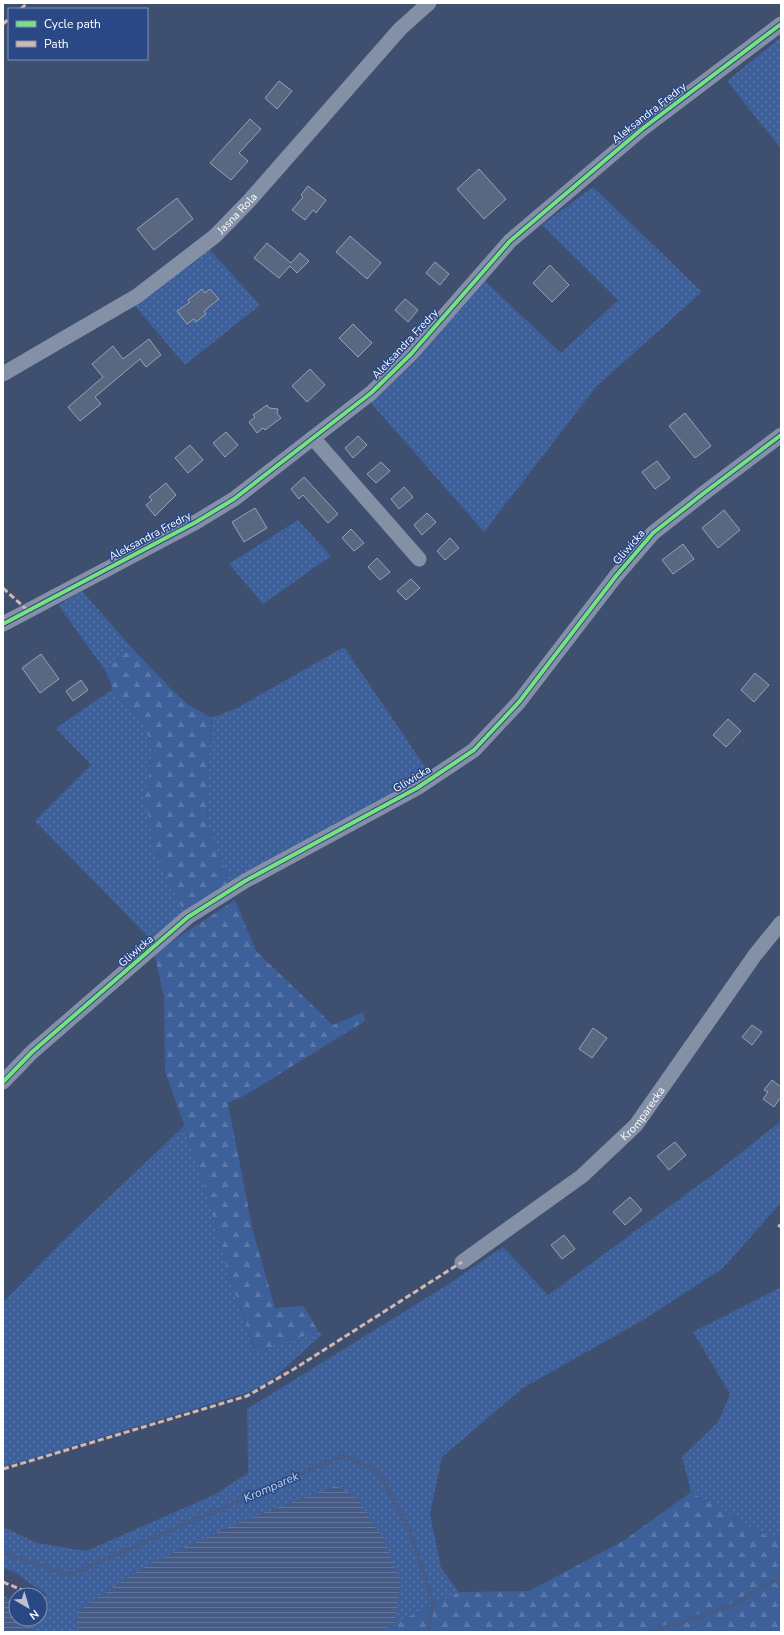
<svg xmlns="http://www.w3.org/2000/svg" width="784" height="1635" font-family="'Nunito Sans',sans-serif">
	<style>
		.grass { fill: url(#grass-dots) }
		.forest { fill: url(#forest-firs) }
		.water { fill: url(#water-rules) }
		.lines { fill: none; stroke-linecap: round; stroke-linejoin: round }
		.stream { stroke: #465c87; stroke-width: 4 }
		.building { fill: #596780; stroke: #97a2b4 }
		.minor { stroke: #8490a6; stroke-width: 15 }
		.quiet { stroke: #d1b7ad; stroke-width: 3; stroke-dasharray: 6 3; stroke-linecap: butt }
		.cycleway-casing { stroke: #294885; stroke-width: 6 }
		.cycleway { stroke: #77e17e; stroke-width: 4 }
		.labels { text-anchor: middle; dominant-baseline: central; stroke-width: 3; stroke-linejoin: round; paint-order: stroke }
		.street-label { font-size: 11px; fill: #fff; stroke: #294885 }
		.water-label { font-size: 12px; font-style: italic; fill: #bfd0ef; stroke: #294885 }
	</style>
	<defs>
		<pattern id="grass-dots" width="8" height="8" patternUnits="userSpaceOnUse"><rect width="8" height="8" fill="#3d5f9a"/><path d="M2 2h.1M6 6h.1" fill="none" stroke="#5a77a9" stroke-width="1.8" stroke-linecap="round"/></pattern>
		<pattern id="forest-firs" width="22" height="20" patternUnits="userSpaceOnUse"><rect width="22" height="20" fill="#3d5f9a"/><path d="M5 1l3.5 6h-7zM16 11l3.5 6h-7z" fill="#5a77a9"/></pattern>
		<pattern id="water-rules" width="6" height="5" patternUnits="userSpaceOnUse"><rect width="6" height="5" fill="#465c87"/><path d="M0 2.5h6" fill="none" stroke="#627499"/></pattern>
	</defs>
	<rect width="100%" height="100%" fill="#3e4f70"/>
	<path class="grass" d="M781 37V149L727 81Z
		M593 187 702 292 596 387 484 532 370 402 413 363 484 280 561 353 618 300 542 225Z
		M209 249 260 305 185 365 134 305Z
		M298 520 331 556 263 604 229 564Z
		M82 591 132 648 105 670 58 605Z
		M344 647 430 774 230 882 208 827 207 785 212 718 237 708Z
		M113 689 144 725 153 749 145 797 155 852 184 912 152 941 35 821 91 765 56 728Z
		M781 1121V1203L722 1269 643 1320 523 1388 442 1457 430 1514 441 1568 459 1592 395 1624 401 1582 78 1611V1632H33L35 1619H40V1606L46 1594 12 1571 3 1568V1527L37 1543 86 1551 214 1495 248 1473 247 1409 444 1287 503 1247 548 1295 719 1170Z
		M184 1126 202 1176 227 1270 255 1351 318 1331 323 1334 270 1381 247 1393 3 1467V1302L65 1239Z
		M781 1287V1534L772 1539 691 1492 682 1457 718 1422 730 1394 693 1332Z"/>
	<path class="forest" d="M132 648 171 689 189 705 212 718 207 785 208 827 230 882 184 912 155 852 145 797 153 749 144 725 113 689 105 670Z
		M235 900 256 951 333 1025 363 1012 365 1021 246 1095 228 1103 253 1231 275 1308 304 1306 318 1331 256 1352 227 1270 202 1176 165 1071 164 997 154 953Z
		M691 1492 772 1539 781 1534V1632H378L459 1592 529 1591 623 1541Z"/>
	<path class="water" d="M336 1486 356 1496 384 1539 401 1582 395 1624 378 1632H78V1611L147 1565 242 1521Z
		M3 1595 16 1604V1619H35L33 1632H3Z"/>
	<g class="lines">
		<path class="stream" d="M3 1551 12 1556 69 1575 344 1455 378 1471 410 1531 433 1601 428 1632
			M650 1632 733 1605 781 1577"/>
	</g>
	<path class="building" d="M279 81 292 91 277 109 265 98Z
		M250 119 261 129 239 153 248 161 231 180 210 163Z
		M479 169 506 199 484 219 457 189Z
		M308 186 326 200 316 213 313 210 305 220 292 210 303 197 301 195Z
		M177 198 193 219 154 250 137 229Z
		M350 236 381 263 367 279 336 252Z
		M267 243 291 263 300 253 309 261 297 273 290 266 279 278 254 258Z
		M435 262 449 274 440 285 426 273Z
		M550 265 569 285 552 302 533 283Z
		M202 289 205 293 210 289 219 299 204 311 206 314 196 322 194 319 187 324 177 311 190 302 188 300Z
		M405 299 418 310 408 322 395 310Z
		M353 324 372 343 358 357 339 338Z
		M149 339 161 355 146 367 140 359 95 397 101 404 80 421 68 407 103 377 92 364 113 346 123 359Z
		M310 369 325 385 307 402 292 386Z
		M267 405 269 408 278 409 277 413 281 418 265 430 263 428 257 433 249 422 255 417 253 415Z
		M685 413 711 446 695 458 669 426Z
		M226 432 238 445 225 457 213 443Z
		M358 436 367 445 353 458 345 448Z
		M190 445 203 460 188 473 175 458Z
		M657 461 670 478 655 489 642 472Z
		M381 462 390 471 376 483 367 474Z
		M304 477 338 514 328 523 303 495 299 499 291 489Z
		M166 483 176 495 155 516 146 505 152 500 149 497Z
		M404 487 413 497 399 509 391 499Z
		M255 508 267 528 244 542 232 522Z
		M724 510 740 530 718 548 702 528Z
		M427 513 436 522 422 535 414 525Z
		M351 529 364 543 354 551 342 538Z
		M450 538 459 548 445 560 437 551Z
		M683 544 694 559 673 574 662 560Z
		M377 558 390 572 380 580 368 567Z
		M411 579 420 588 406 600 397 591Z
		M41 654 59 679 40 693 22 668Z
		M755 673 769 685 754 702 741 690Z
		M81 680 88 690 73 701 66 691Z
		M728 719 741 731 726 747 713 735Z
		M752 1025 762 1032 752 1045 742 1037Z
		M593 1028 607 1038 592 1058 579 1049Z
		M772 1080 781 1087V1097L774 1107 763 1099 768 1092 764 1090Z
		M675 1142 686 1155 669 1170 657 1156Z
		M630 1197 642 1210 625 1225 613 1212Z
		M564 1235 575 1249 562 1259 551 1245Z"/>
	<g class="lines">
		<g class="minor">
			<path id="s1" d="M3 374 137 296 215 236 249 201 400 29 429 3"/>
			<path d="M313 438 419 559"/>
			<path d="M3 624 196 522 234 499 371 393 411 354 510 241 642 129 781 24"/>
			<path d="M3 1082 32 1052 188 917 245 881 417 788 474 750 519 702 616 576 653 533 704 493 781 435"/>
			<path id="s2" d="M462 1262 582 1176 636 1125 755 955 781 923"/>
		</g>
		<path class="quiet" d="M21 9 27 3
			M3 24 9 19
			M3 588 27 610
			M778 1225 781 1227
			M3 1469 247 1396 294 1369 462 1262
			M3 1582 27 1592"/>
		<g class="cycleway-casing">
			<path id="cycleway" d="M3 624 196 522 234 499 371 393 411 354 510 241 642 129 781 24
				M3 1082 32 1052 188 917 245 881 417 788 474 750 519 702 616 576 653 533 704 493 781 435"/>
		</g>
		<use href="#cycleway" class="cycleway"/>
	</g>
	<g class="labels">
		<g class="street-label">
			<text transform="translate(649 113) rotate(-38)">Aleksandra Fredry</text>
			<text stroke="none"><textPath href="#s1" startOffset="285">Jasna Rola</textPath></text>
			<text transform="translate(405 344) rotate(-47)">Aleksandra Fredry</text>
			<text transform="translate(150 536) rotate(-28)">Aleksandra Fredry</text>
			<text transform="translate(629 547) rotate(-49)">Gliwicka</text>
			<text transform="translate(412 779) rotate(-31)">Gliwicka</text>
			<text transform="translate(136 951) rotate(-41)">Gliwicka</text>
			<text stroke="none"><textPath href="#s2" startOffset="235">Kromparecka</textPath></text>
		</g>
		<g class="water-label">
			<text transform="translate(271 1487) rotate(-24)">Kromparek</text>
		</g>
	</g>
	<rect width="784" height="1635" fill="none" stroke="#ffffff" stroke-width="8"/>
	<rect x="8" y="8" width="140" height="52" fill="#294885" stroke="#7f91b6"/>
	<rect x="16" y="21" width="20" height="6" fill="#77e17e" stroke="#7f91b6"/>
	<text x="44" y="28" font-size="12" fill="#ffffff">Cycle path</text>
	<rect x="16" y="41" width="20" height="6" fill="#d1b7ad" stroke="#7f91b6"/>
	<text x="44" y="48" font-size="12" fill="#ffffff">Path</text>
	<g transform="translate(28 1607) rotate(142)"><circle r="19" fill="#294885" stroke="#7f91b6"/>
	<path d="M0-3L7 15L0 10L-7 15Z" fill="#bbc1cd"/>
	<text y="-6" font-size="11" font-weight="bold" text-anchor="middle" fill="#ffffff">N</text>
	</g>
</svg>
